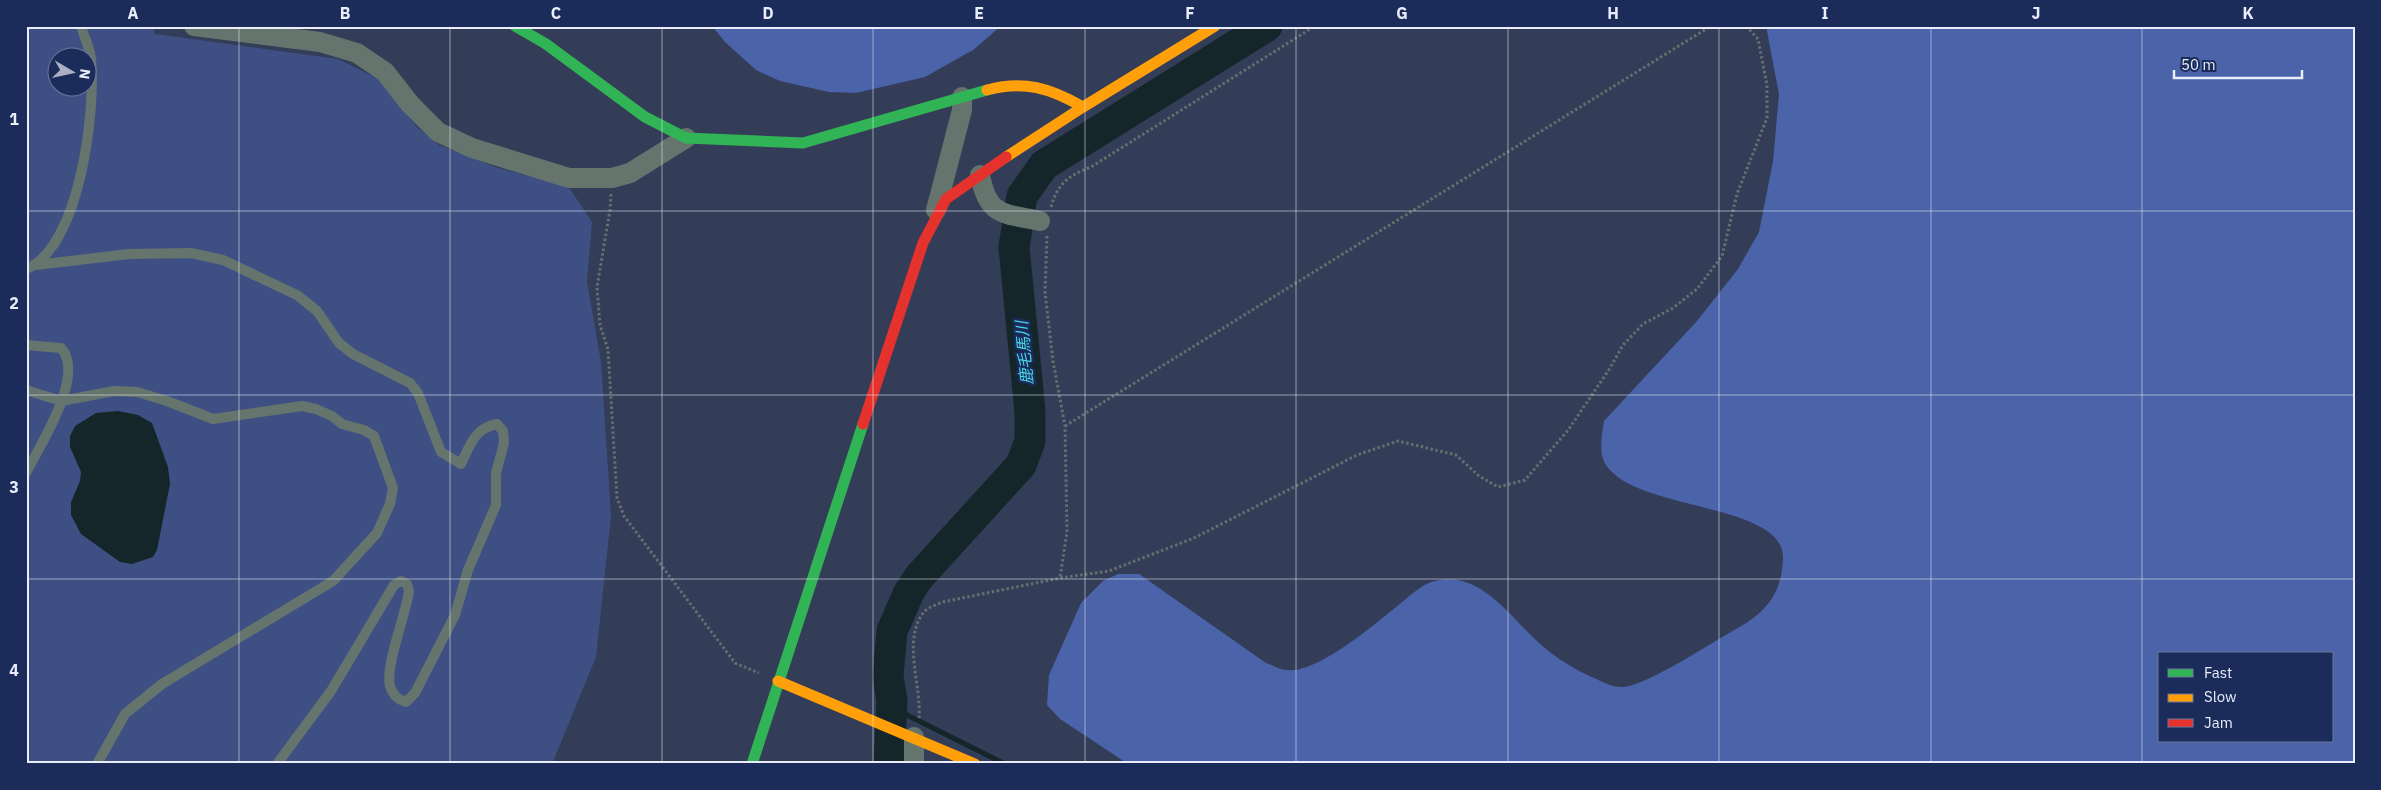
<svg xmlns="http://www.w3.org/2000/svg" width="2381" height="790" font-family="'IBM Plex Sans','Noto Sans JP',sans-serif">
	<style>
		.green { fill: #3e5083; fill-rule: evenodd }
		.forest { fill: #4a63a9; fill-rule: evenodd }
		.water { fill: #14262a }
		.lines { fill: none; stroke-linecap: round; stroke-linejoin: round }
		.stream { stroke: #14262a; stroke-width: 5 }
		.river { stroke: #14262a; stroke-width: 31 }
		.path { stroke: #646f70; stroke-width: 3; stroke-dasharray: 2.5 2.5; stroke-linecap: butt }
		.lane { stroke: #66746e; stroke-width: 10 }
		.street { stroke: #66746e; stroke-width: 20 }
		.fast { stroke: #30b455; stroke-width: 11 }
		.slow { stroke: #ff9f0a; stroke-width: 11 }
		.jam { stroke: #e5322d; stroke-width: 11 }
		.grid { fill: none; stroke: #e9eefa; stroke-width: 1; stroke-opacity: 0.55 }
		.labels { text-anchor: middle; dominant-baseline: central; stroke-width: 5; stroke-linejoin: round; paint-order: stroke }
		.water-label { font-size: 16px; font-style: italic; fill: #48dbed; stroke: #1b2b5a }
		.neatline { fill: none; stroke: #e9eefa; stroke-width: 2 }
		.grid-label { font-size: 16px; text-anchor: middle; font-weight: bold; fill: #e9eefa }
	</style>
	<rect width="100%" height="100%" fill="#343d57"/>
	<path class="green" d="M26 26H153L155 34 338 59 377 78 417 127 439 145 495 167 568 186 592 222 587 282 601 362 611 516 596 657 552 764H26ZM58 58H88V88H58Z"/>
	<path class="forest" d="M712 26H1001L973 50 925 77 856 93 829 92 780 81 756 70 725 42Z
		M1766 26H2355V764H1128L1060 719 1047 705 1049 675 1081 603 1103 581 1118 574H1139L1266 663C1273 665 1280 670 1287 670 1318 674 1377 622 1401 603 1411 595 1422 584 1435 581 1480 570 1509 616 1538 642 1553 656 1575 670 1594 678 1603 682 1614 688 1624 687 1649 684 1711 643 1736 629 1765 613 1782 594 1783 559 1785 502 1637 512 1606 465 1598 453 1602 435 1604 421L1697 321 1738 269 1759 232 1773 161 1779 94ZM2160 654H2332V741H2160Z"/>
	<path class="water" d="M118 411 138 415 152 423 168 467 170 484 157 550 153 557 132 564 120 562 81 534 71 515V502L80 481 81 472 70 447V436L75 426 96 413Z"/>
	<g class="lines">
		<path class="stream" d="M892 701 907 715 1005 764"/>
		<path class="river" d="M889 764 892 701 888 676 892 631 909 592 919 577 1021 465 1030 441V412L1014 247 1022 196 1044 165 1267 26"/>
		<path class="path" d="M611 194 610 210 597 287 600 325 608 349 617 498 624 516 735 663 759 673
			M1051 207C1058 183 1068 176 1091 167L1315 26
			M1047 236 1045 292 1053 361 1065 426 1067 532 1060 578
			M1065 426 1711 26
			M919 718C922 687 901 637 925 611 929 607 938 604 943 602L1060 578 1109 571 1194 538 1357 455 1398 441 1456 455 1479 476 1498 487 1525 480 1569 429 1610 368 1623 345 1643 324 1673 308 1697 289 1722 256 1737 194 1767 118V85L1758 39 1746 26"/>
		<path class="lane" d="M36 265 129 254 191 253 223 260 297 295 317 311 339 343 353 354 410 383 418 393 441 452 461 464C470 445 475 428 497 424L503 431 504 443 496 473V505L468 570 455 615 415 693 406 702C397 699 393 695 390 686 385 666 406 614 409 591L407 584 401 581 394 585 331 691 277 764
			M26 269C80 248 96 110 91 59 90 48 84 37 81 26
			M26 345 61 348C86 375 40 445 26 473
			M26 390 61 401 114 391 137 392 167 401 213 419 302 406 316 409 332 416 342 424 364 430 374 436 393 488 390 504 377 533 333 581 162 684 125 714 97 764"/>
		<path class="street" d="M194 26 320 42 357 53 385 72 410 104 438 132 472 148 569 178H612L630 173 686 138
			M980 175C988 217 1003 213 1040 221
			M936 210 962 110V97
			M914 764V737"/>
		<path class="fast" d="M515 26 546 44 645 117 686 138 803 143 987 90
			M752 764 863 424"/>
		<path class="slow" d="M987 90C1024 80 1050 88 1083 107
			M1006 157 1083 107 1215 26
			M778 681 975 764"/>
		<path class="jam" d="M863 424 923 243 946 199 1006 157"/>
	</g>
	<path class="grid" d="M239 26V764M450 26V764M662 26V764M873 26V764M1085 26V764M1296 26V764M1508 26V764M1719 26V764M1931 26V764M2142 26V764M26 211H2355M26 395H2355M26 579H2355"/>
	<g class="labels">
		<g class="water-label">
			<text transform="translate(1024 353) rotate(-95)">鹿毛馬川</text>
		</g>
	</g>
	<rect width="2381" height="790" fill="none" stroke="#1b2b5a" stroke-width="55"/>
	<rect x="2158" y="652" width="175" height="90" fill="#1b2b5a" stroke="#6d799a"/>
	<rect x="2168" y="669" width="25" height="8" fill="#30b455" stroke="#6d799a"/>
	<text x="2204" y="678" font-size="15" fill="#e9eefa">Fast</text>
	<rect x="2168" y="694" width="25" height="8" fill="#ff9f0a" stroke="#6d799a"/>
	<text x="2204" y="702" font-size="15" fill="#e9eefa">Slow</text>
	<rect x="2168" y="719" width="25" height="8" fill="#e5322d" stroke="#6d799a"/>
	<text x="2204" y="728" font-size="15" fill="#e9eefa">Jam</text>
	<g transform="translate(72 72) rotate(99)"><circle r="24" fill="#1b2b5a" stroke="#6d799a"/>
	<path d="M0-4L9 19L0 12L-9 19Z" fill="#aab0c1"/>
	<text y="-8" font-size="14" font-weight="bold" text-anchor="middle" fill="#e9eefa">N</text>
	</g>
	<path d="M2174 70v8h128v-8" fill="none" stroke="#e9eefa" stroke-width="2.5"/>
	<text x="2181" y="70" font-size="15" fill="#e9eefa" stroke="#1b2b5a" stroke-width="4" paint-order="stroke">50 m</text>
	<rect x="28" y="28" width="2326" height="734" class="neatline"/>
	<g class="grid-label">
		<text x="133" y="19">A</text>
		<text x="345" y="19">B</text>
		<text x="556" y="19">C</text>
		<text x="768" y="19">D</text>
		<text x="979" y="19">E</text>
		<text x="1190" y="19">F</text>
		<text x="1402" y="19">G</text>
		<text x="1613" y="19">H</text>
		<text x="1825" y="19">I</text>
		<text x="2036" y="19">J</text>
		<text x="2248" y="19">K</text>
		<text x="14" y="125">1</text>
		<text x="14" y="309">2</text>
		<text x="14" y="493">3</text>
		<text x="14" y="676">4</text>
	</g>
</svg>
